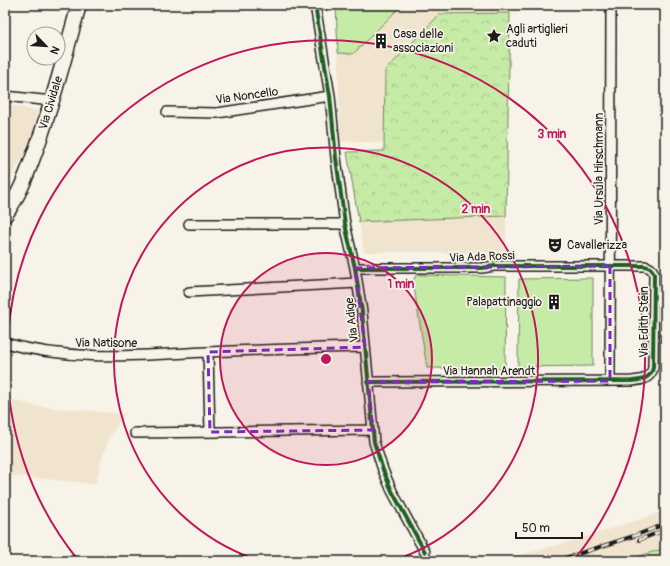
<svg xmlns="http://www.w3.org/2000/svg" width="670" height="566" font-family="Pangolin,sans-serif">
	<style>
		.built { fill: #f0e4ce }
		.grass { fill: #c6eba6; stroke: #718461 }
		.park { fill: url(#park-crowns); stroke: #718461 }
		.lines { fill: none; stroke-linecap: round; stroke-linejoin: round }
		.street-casing { stroke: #1c1c1c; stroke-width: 12 }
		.primary-casing { stroke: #1c1c1c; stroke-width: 17 }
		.street { stroke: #f7f3e8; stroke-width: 9 }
		.primary { stroke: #f7f3e8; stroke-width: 14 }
		.rail-casing { stroke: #1c1c1c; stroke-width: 4 }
		.rail { stroke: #f7f3e8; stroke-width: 2.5; stroke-dasharray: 8; stroke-linecap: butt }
		.cycleway-casing { stroke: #f7f3e8; stroke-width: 6 }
		.cycleway { stroke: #1b5e20; stroke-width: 4 }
		.marked { fill: none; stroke: #7b2cbf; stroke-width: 3; stroke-dasharray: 8 5; stroke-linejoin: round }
		.ring { fill: none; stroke: #c2185b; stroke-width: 2 }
		.labels { text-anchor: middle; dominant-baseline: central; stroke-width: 3.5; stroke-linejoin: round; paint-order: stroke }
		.poi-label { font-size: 12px; fill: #1c1c1c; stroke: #f7f3e8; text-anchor: start }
		.street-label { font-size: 12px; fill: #1c1c1c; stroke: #f7f3e8 }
		.centre { fill: #c2185b; stroke: #f7f3e8; stroke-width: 2 }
		.ring-label { font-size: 12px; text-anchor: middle; font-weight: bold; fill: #c2185b; stroke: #f7f3e8; stroke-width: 3.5; stroke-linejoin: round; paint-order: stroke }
	</style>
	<defs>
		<pattern id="park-crowns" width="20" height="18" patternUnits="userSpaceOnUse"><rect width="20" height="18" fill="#c6eba6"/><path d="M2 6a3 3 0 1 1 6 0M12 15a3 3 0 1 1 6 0" fill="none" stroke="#aac98e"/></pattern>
	</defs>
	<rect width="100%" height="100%" fill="#f7f3e8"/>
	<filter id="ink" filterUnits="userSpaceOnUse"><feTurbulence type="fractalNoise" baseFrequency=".025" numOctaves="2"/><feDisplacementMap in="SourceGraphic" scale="8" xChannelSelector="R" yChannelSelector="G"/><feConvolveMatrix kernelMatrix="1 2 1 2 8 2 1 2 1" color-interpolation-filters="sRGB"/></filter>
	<g filter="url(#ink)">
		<path class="built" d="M402 5H510V13L440 14 386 71 384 143 340 141 338 53 353 54Z
			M5 104 41 112 35 130 26 152 5 187Z
			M506 216V253L364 252 359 222 380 221Z
			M5 397 34 406 125 414 110 436 102 458 95 484 5 475Z
			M665 511V548L624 561H499L576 540Z"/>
		<path class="grass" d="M336 5H402L353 54 338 53Z
			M416 275H419L506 277 505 369 427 368 413 281Z
			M593 278V366L518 367 519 279Z
			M665 548V561H624Z"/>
		<path class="park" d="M510 13 506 216 380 221 359 222 347 152 384 151 385 71 440 14Z"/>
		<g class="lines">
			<g class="street-casing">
				<path id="street" d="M315 5 330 96 336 158 345 224 355 268 362 312 374 442 383 470 392 491 425 552
					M5 96 52 101
					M167 112 217 113 330 96
					M189 224H345
					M355 268H482L494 266H644C649 267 652 268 654 274L653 368C650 379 642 380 632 381L368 382
					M189 292 357 283
					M5 343C73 362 138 355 207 352 260 350 312 348 365 347
					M208 352 210 432
					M610 381 611 5
					M135 433 373 430"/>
			</g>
			<g class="primary-casing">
				<path id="primary" d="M5 215C19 196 27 174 35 152 53 104 65 54 79 5"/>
			</g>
			<use href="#street" class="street"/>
			<use href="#primary" class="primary"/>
			<g class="rail-casing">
				<path id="rail" d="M639 540 665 530
					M556 561 634 536 665 524"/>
			</g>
			<use href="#rail" class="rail"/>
			<g class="cycleway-casing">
				<path id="cycleway" d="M315 5 330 96 336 158 345 224 355 268 362 312 374 442 383 470 392 491 425 552
					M355 268H482L494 266H644C649 267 652 268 654 274L653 368C650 379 642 380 632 381L368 382"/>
			</g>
			<use href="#cycleway" class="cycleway"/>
		</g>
	</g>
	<path class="marked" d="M610 266V381L368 382 373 430 210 432 208 352 365 347 355 268Z"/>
	<circle cx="326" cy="359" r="106" fill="#c2185b" fill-opacity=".12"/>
	<g class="ring">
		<circle cx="326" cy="359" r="106"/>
		<path d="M260 561A212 212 0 1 1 392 561"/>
		<path d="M78 560A319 319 0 1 1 574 560"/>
	</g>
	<defs>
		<g id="sight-bare" transform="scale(1.2)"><path d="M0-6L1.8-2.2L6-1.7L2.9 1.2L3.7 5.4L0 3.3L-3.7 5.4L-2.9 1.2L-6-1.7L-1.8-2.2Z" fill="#1c1c1c" stroke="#f7f3e8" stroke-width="2.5" paint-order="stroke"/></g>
		<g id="building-bare" transform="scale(1.2)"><path d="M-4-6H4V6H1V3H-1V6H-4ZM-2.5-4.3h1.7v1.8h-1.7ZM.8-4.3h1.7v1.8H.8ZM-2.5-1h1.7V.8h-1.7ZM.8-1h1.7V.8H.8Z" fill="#1c1c1c" stroke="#f7f3e8" stroke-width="2.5" paint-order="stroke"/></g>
		<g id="theatre-bare" transform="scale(1.2)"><path d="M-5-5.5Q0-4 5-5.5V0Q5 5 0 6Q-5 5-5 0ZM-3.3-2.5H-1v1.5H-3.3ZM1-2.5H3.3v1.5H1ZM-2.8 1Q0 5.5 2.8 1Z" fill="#1c1c1c" stroke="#f7f3e8" stroke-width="2.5" paint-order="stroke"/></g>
	</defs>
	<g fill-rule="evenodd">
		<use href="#sight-bare" x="494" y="36"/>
		<use href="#building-bare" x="381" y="41"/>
		<use href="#theatre-bare" x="555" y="245"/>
		<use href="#building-bare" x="554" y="302"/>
	</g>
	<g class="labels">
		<g class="poi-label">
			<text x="506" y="29">Agli artiglieri<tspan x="506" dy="14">caduti</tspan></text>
			<text x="393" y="34">Casa delle<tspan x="393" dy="14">associazioni</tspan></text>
			<text x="567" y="245">Cavallerizza</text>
			<text x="542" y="302" text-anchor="end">Palapattinaggio</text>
		</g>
		<g class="street-label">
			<text transform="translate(247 96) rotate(-8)">Via Noncello</text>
			<text transform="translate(51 103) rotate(-73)">Via Cividale</text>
			<text transform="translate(599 169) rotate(-90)">Via Ursula Hirschmann</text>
			<text transform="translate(482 257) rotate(-2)">Via Ada Rossi</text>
			<text transform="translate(352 320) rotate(-97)">Via Adige</text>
			<text transform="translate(644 322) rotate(-90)">Via Edith Stein</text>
			<text x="106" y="343">Via Natisone</text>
			<text x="489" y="371">Via Hannah Arendt</text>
		</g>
	</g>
	<circle cx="326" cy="359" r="6" class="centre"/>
	<g class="ring-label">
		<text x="552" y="138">3 min</text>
		<text x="476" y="213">2 min</text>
		<text x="401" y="288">1 min</text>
	</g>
	<rect width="670" height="566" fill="none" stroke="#f7f3e8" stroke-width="20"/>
	<rect x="10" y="10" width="650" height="546" fill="none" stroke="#1c1c1c" stroke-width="1.5" filter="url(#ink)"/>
	<g transform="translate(46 46) rotate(115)"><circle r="19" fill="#f7f3e8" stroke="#9f9d96"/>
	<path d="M0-3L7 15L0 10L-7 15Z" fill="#1c1c1c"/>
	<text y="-6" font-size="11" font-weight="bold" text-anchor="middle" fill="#1c1c1c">N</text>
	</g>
	<path d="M516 532v6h66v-6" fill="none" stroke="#1c1c1c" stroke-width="2"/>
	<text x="522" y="532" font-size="12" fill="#1c1c1c" stroke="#f7f3e8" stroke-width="3" paint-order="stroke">50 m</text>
</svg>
